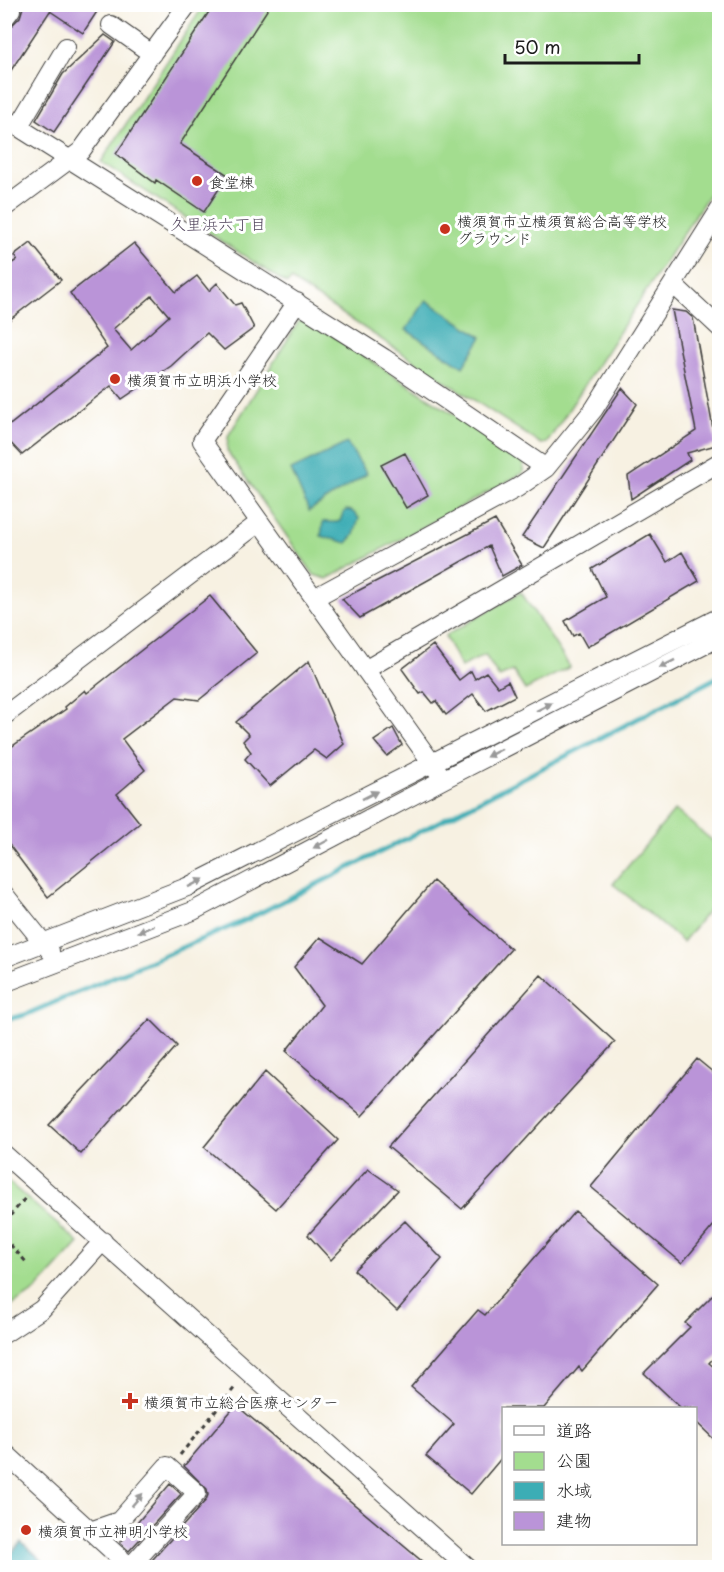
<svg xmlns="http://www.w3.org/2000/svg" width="724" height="1572" font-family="'Playpen Sans','Klee One',sans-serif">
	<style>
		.green { fill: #a3dd8f; stroke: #607c56; stroke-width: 1.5 }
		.water { fill: #3cadb5; stroke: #2c6468; stroke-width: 1.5 }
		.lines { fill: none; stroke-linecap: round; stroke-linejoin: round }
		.stream { stroke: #3cadb5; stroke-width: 5 }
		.building { fill: #ba94d8; fill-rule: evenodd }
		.minor-casing { stroke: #3d3c3a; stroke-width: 20 }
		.path { stroke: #3d3c3a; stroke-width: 3; stroke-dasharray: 4.5 4.5; stroke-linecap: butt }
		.minor { stroke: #fff; stroke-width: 18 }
		.oneway { fill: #999 }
		.poi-dot { fill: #c8321e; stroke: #fff; stroke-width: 2 }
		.labels { text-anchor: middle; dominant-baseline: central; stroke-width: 6; stroke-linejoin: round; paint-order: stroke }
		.poi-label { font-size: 15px; fill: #1c1c1c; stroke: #fff; text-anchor: start }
		.neighbourhood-label { font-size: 16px; fill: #53465e; stroke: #fff }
	</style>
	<rect width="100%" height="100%" fill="#fff"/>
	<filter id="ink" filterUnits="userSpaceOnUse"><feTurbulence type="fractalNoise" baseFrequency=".0167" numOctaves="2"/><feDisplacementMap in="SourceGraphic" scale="12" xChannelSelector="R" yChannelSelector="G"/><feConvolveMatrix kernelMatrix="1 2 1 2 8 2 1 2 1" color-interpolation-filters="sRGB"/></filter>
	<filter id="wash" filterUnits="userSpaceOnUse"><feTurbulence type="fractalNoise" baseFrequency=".008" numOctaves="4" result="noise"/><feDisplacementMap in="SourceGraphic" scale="24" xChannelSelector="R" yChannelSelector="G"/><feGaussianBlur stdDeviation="1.35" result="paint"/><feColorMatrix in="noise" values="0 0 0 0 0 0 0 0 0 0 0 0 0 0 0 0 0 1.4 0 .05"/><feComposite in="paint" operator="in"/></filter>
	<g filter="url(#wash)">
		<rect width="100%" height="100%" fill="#f7f1e2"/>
		<path class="green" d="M204 5H719V179L547 443 541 444 291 280 287 284 101 162Z
			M309 320 524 460 523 473 327 579 314 575 227 451 228 436 299 321Z
			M521 592 570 667 525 690 513 671 499 677 485 655 461 667 445 636Z
			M675 810 719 846V897L683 942 613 884Z
			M5 1179 79 1243 35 1291 5 1310Z"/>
		<path class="water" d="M426 300 482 337 463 367 406 330Z
			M347 443 367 474 309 511 291 470Z
			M346 510 352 511 359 518 354 535 347 543 321 536 323 522C329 521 334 524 340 521L343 513Z
			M21 1542 49 1567H5V1561Z"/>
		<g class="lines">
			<path class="stream" d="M4 1020 25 1015 246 920 398 843 720 676"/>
		</g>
		<g id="blocks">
			<path class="building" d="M24 4H102L83 33 50 11 4 81V33L20 17Z
				M214 4H271L180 144 228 175 204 212 156 180 155 183 116 154Z
				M105 35 115 42 54 132 36 120 63 74Z
				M31 243 61 280 4 324V268L17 260 14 256Z
				M134 243 176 292 197 276 209 291 217 283 235 305 241 303 254 328 224 350 207 333 171 366 122 399 111 386 22 455 4 436V427L11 424 107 348 70 293ZM152 296 169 316 131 350 113 329Z
				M672 310 686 312 693 318 716 445 687 453 690 460 631 499 628 476 696 431Z
				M622 388 637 404 544 548 522 537Z
				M405 453 428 495 406 508 381 465Z
				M495 520 522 565 502 576 489 546 360 618 342 599Z
				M650 534 667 562 682 552 699 581 587 647 579 633 573 636 565 621 606 597 592 569Z
				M210 596 257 653 199 700 177 697 122 739 145 770 117 794 140 823 48 897 4 838V752L66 709 65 707 85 690 87 693Z
				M433 645 459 680 471 671 475 679 486 672 498 687 508 681 515 696 486 711 473 694 446 715 436 701 433 703 424 692 420 694 402 669Z
				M309 661 344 744 327 759 314 750 270 786 245 759 251 752 243 741 249 735 236 722Z
				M393 728 402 745 387 756 374 741Z
				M433 881 511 949 362 1116 286 1051 322 1005 294 967 320 937 362 964Z
				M541 975 615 1042 462 1209 388 1147Z
				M150 1019 177 1046 81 1154 49 1125Z
				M697 1059 720 1078V1218L682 1263 591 1187Z
				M265 1072 338 1140 276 1209 204 1147Z
				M368 1169 398 1190 331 1260 308 1235Z
				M575 1211 658 1284 582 1371 579 1367 544 1408H504V1455L471 1494 426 1456 454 1424 411 1387 478 1310 485 1315Z
				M405 1221 442 1259 397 1311 354 1270Z
				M720 1288V1351L709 1363 720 1372V1445L696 1422V1408H681L644 1373 690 1327 685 1323Z
				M236 1405 430 1568H145L206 1500 208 1495 207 1489 184 1466Z
				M170 1484 181 1494 129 1551 120 1543Z"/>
		</g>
	</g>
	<g filter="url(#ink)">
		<use href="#blocks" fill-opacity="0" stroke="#3d3c3a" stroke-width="1.5"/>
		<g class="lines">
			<g class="minor-casing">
				<path id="minor" d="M4 19 11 10
					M111 25 152 54
					M4 118 384 358 546 468
					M19 126 66 47
					M4 208 81 151 188 4
					M673 284 720 328
					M297 302 202 441 439 773
					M314 598 517 488 546 468 594 409 720 209
					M365 670 720 462
					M4 716 260 522
					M4 894 50 951
					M4 958 187 887 720 617
					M4 983 193 911 448 777 720 637
					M4 1154 468 1568
					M4 1334 42 1309 103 1241
					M4 1452 130 1567 197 1493 167 1466 119 1521 90 1531"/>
			</g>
			<path class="path" d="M4 1223 27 1196
				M4 1238 28 1264
				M180 1455 236 1386"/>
			<use href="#minor" class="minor"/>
		</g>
		<defs><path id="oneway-solid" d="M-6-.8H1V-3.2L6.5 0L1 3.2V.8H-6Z" transform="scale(1.5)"/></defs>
		<g class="oneway">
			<use href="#oneway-solid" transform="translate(667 664) rotate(153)"/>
			<use href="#oneway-solid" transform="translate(544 707) rotate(-27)"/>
			<use href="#oneway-solid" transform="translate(494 753) rotate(153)"/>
			<use href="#oneway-solid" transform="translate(370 795) rotate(-27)"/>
			<use href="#oneway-solid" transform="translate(321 844) rotate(152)"/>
			<use href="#oneway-solid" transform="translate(196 883) rotate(-27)"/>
			<use href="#oneway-solid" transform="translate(146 929) rotate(159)"/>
			<use href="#oneway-solid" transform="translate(137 1500) rotate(-49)"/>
		</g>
	</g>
	<g class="poi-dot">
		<circle cx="197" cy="181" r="6"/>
		<circle cx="445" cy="229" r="6"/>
		<circle cx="115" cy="379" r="6"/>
		<path d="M127 1392h6v6h6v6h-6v6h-6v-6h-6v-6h6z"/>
		<circle cx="26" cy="1530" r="6"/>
	</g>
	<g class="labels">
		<g class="poi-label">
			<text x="209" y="181">食堂棟</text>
			<text x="457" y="220">横須賀市立横須賀総合高等学校<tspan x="457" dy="17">グラウンド</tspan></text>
			<text x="127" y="379">横須賀市立明浜小学校</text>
			<text x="144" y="1401">横須賀市立総合医療センター</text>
			<text x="38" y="1530">横須賀市立神明小学校</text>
		</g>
		<g class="neighbourhood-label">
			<text x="218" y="223">久里浜六丁目</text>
		</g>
	</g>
	<rect width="724" height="1572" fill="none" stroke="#fff" stroke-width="24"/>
	<rect x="502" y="1407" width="195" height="138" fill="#ffffff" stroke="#a4a4a4" stroke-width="1.5"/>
	<rect x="514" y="1426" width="30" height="9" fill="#ffffff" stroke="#a4a4a4" stroke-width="1.5"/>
	<text x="556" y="1437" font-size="18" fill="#1c1c1c">道路</text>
	<rect x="514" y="1452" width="30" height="18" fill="#a3dd8f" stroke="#a4a4a4" stroke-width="1.5"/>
	<text x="556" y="1467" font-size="18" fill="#1c1c1c">公園</text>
	<rect x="514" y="1482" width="30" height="18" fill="#3cadb5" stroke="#a4a4a4" stroke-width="1.5"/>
	<text x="556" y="1497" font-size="18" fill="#1c1c1c">水域</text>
	<rect x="514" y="1512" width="30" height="18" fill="#ba94d8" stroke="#a4a4a4" stroke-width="1.5"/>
	<text x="556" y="1527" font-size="18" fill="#1c1c1c">建物</text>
	<path d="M505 54v9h134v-9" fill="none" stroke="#1c1c1c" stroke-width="3"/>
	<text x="514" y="54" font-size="18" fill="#1c1c1c" stroke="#ffffff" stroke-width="4.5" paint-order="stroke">50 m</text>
</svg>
